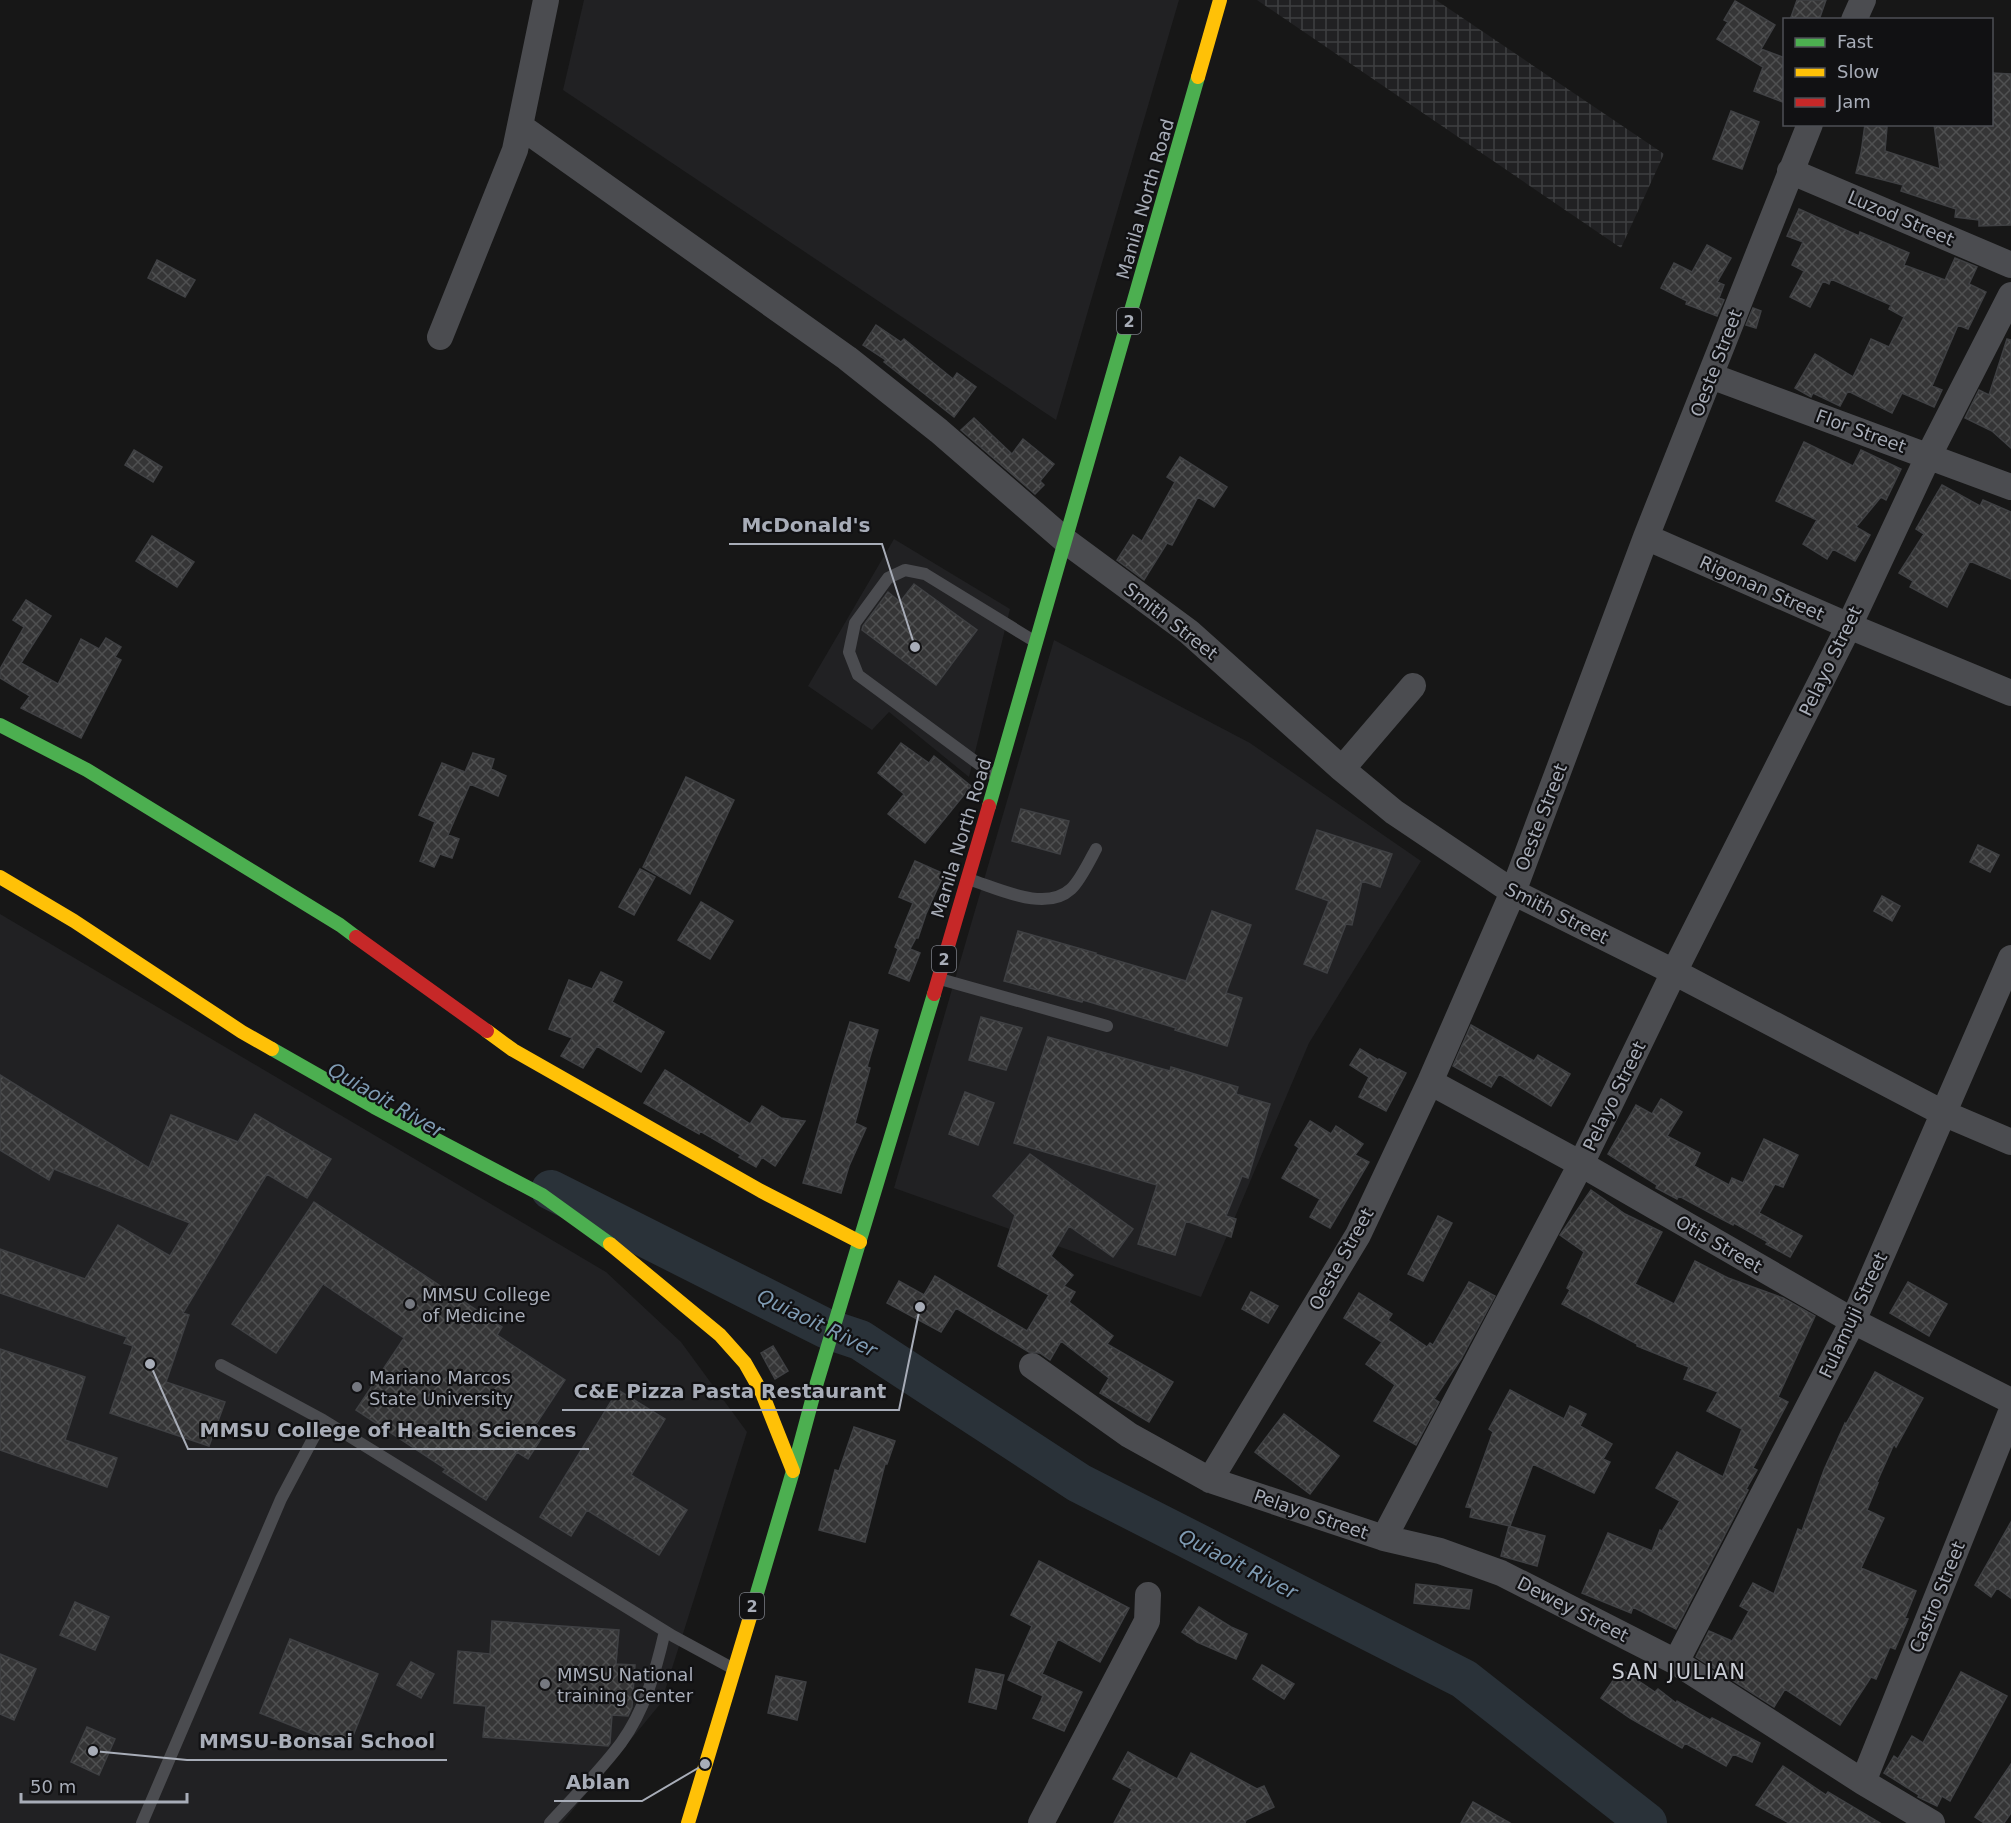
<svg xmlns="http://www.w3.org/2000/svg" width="2011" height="1823" font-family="'DejaVu Sans',sans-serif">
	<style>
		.built { fill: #212123 }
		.industrial { fill: url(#industrial-grid) }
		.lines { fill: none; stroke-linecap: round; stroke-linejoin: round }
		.river { stroke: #2a3239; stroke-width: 40 }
		.building { fill: url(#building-cross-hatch); stroke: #3f4043; stroke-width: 1.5 }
		.lane { stroke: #4b4c50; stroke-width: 12 }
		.street { stroke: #4b4c50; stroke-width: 26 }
		.fast { stroke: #4caf50; stroke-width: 14 }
		.slow { stroke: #ffc107; stroke-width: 14 }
		.jam { stroke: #c62828; stroke-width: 14 }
		.poi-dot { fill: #757880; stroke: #111113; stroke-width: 2 }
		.labels { text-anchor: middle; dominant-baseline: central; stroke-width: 4.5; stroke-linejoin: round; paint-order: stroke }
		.shield { fill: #111113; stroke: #7b7e86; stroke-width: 1.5 }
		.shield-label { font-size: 16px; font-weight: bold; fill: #a8adb8 }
		.street-label { font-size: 18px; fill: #a8adb8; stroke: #111113 }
		.poi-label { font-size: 18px; fill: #a8adb8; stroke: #111113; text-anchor: start }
		.water-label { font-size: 20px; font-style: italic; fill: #7f9bb3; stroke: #111113 }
		.quarter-label { font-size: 21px; letter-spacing: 1.5px; fill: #c9ccd4; stroke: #111113 }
		.leader { fill: none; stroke: #a8adb8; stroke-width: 2 }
		.callout-dot { fill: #a8adb8; stroke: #111113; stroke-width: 2 }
		.callout-label { font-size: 20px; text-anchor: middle; font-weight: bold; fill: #a8adb8; stroke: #111113; stroke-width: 4.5; stroke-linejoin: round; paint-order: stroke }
	</style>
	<defs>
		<pattern id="industrial-grid" width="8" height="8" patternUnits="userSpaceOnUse" patternTransform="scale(1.5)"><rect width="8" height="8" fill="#212123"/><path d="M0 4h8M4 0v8" fill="none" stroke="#3e3f41"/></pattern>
		<pattern id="building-cross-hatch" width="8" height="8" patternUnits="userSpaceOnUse" patternTransform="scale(1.5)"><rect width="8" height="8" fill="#353536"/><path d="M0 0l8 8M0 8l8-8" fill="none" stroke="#4f5051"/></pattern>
	</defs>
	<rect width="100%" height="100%" fill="#171717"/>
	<path class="built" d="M584 0H1179L1056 420 563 90Z
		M894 539 1010 609 969 777 889 712 872 730 808 686Z
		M1054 640 1250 743 1421 861 1309 1043 1201 1297 894 1188Z
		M0 914 606 1272 681 1342 747 1432 661 1703 562 1823H0Z"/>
	<path class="industrial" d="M1257 0H1436L1664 154 1621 248Z"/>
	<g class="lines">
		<path class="river" d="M551 1190 827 1329 860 1340 1079 1483 1464 1679 1647 1823"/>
	</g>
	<path class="building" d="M1797 0H1826L1819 20H1790Z
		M1735 1 1775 25 1761 49 1785 58V103L1754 91 1763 67 1717 39 1728 22 1724 20Z
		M1992 73 2011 74V225L1979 226V220L1955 217 1956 209 1901 191 1903 185 1856 173 1861 153 1865 124 1887 127 1885 151 1940 169 1934 124H1992Z
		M1731 111 1759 122 1742 169 1713 159Z
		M1799 209 1859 236 1860 232 1909 253 1904 265 1945 280 1955 258 1977 267 1969 284 1986 292 1968 329 1958 325 1932 386 1942 390 1934 407 1902 393 1892 413 1848 391 1840 406 1813 393 1811 397 1795 388 1815 354 1853 377 1871 339 1889 347 1904 317 1889 309 1891 305 1831 279 1829 284 1823 281 1810 307 1790 297 1804 271 1792 265 1803 242 1787 236Z
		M1707 245 1731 258 1717 282 1724 285 1719 298 1724 300 1717 316 1686 304 1687 301 1661 288 1674 263 1692 272Z
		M157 260 195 280 185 297 148 278Z
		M1753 308 1761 311 1756 328 1746 325Z
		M876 325 901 342 904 339 953 379 957 373 976 387 954 417 884 362 886 360 863 345Z
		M2007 339 2011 340V448L1992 431 1965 418 1979 390 1989 395Z
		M974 418 1012 454 1023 439 1054 464 1040 481 1044 485 1035 494 961 430Z
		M1804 442 1853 466 1861 450 1901 469 1886 500 1881 497 1856 527 1870 535 1855 561 1833 549 1827 559 1803 544 1817 520 1776 501Z
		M134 450 162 467 153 482 125 465Z
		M1180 457 1227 487 1214 507 1198 497 1172 545 1167 543 1144 580 1117 560 1133 535 1142 541 1175 482 1167 477Z
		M1942 485 1980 506 1983 500 2011 512V579L1970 561 1947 607 1910 587 1913 581 1899 573 1924 534 1916 529Z
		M152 536 194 562 177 587 136 561Z
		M914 584 977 630 936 685 862 630 863 626 888 592 900 602Z
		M26 600 51 616 21 663 58 684 81 639 99 649 106 638 121 647 115 657 121 660 81 738 21 708 30 696 0 678V669L24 627 13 620Z
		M901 743 929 763 934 756 971 786 925 843 888 814 904 794 878 773Z
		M473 753 494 759 491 769 506 776 498 796 470 784 448 835 459 839 452 858 440 854 434 867 420 861 435 822 419 815 442 763 465 772Z
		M686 777 734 800 690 894 643 867Z
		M1021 809 1069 821 1060 854 1012 841Z
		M1317 830 1392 854 1380 887 1362 881 1352 925 1346 924 1327 973 1304 964 1329 901 1296 889Z
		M1978 845 1999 855 1990 872 1970 862Z
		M915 861 944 874 926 914 918 938H916L910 949 920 953 909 981 889 973 898 949 895 947 913 903 899 897Z
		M640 869 655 877 634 915 619 907Z
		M1882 896 1900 906 1892 921 1874 911Z
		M701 902 733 921 710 959 678 940Z
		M1212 911 1251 925 1226 993 1242 998 1227 1046 1175 1030 1176 1028 1083 1000 1082 1002 1004 981 1018 931 1096 953 1095 954 1186 981Z
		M601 972 622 982 612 1002 664 1032 641 1072 597 1046 583 1068 561 1056 572 1038 549 1029 569 980 592 989Z
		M981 1017 1022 1028 1006 1070 969 1060Z
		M850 1022 878 1030 867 1067 870 1068 855 1123 866 1128 849 1166 841 1193 803 1183 833 1077Z
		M1471 1025 1534 1061 1538 1055 1570 1074 1551 1106 1499 1074 1491 1087 1453 1066Z
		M1048 1037 1170 1071 1171 1067 1238 1087 1236 1094 1270 1104 1248 1178 1242 1176 1226 1216 1236 1219 1231 1237 1186 1221 1175 1255 1138 1244 1157 1185 1014 1143Z
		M1360 1049 1378 1060 1379 1059 1406 1073 1386 1111 1359 1097 1369 1077 1350 1065Z
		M665 1070 750 1124 762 1106 781 1118 805 1121 775 1166 762 1157 756 1167 739 1157 741 1155 700 1131 699 1134 644 1103Z
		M0 1075 149 1168 171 1115 238 1142 255 1114 331 1159 307 1198 267 1174 183 1313 189 1315 166 1382 225 1402 209 1446 110 1413 133 1346 124 1343 127 1337 0 1293V1249L85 1279 118 1225 170 1256 190 1223 54 1169 49 1180 0 1150Z
		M965 1092 994 1103 978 1145 949 1134Z
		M1661 1099 1682 1112 1667 1136 1700 1153 1694 1166 1729 1185 1732 1178 1743 1183 1764 1139 1798 1155 1783 1187 1775 1184 1759 1213 1802 1236 1790 1257 1766 1244 1768 1242 1734 1223 1733 1225 1714 1215 1679 1196 1677 1199 1656 1188 1657 1185 1608 1154 1636 1105 1652 1114Z
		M1310 1121 1331 1134 1336 1126 1363 1144 1355 1155 1369 1162 1330 1228 1310 1217 1320 1199 1282 1178 1299 1148 1295 1145Z
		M1030 1154 1133 1229 1113 1257 1069 1226 1051 1256 1073 1275 1064 1286 1075 1292 1069 1302 1113 1336 1107 1344 1173 1382 1149 1422 1100 1393 1109 1378 1061 1341 1050 1360 1040 1353 1029 1352 956 1308 941 1332 887 1303 899 1281 924 1295 935 1276 1027 1331 1049 1295 998 1266 1015 1215 993 1196Z
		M1591 1190 1625 1214 1662 1232 1635 1284 1674 1304 1695 1261 1728 1278 1783 1298 1815 1316 1778 1397 1788 1402 1753 1468 1757 1470 1746 1489 1748 1490 1676 1629 1633 1607 1631 1613 1582 1593 1608 1533 1652 1551 1660 1530 1662 1531 1680 1501 1656 1488 1677 1452 1723 1477 1742 1429 1707 1411 1718 1392 1684 1379 1689 1367 1637 1346V1344L1562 1304 1570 1290 1567 1288 1584 1252 1560 1235Z
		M314 1202 502 1327 497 1335 565 1380 536 1424 546 1431 528 1459 517 1452 486 1500 443 1472 446 1469 356 1410 404 1338 323 1284 276 1353 232 1324Z
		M1438 1216 1452 1223 1423 1281 1408 1274Z
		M1469 1282 1495 1296 1461 1359 1434 1399 1439 1402 1416 1445 1374 1421 1395 1385 1366 1364 1382 1342 1344 1318 1359 1293 1392 1314 1388 1320 1427 1347 1430 1343 1433 1345Z
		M1908 1282 1947 1304 1929 1336 1890 1313Z
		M1251 1292 1278 1306 1268 1323 1242 1309Z
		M773 1346 788 1371 775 1379 761 1353Z
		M0 1349 85 1377 65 1440 117 1458 107 1487 0 1450Z
		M1875 1372 1923 1398 1896 1447 1894 1444 1876 1484 1878 1483 1867 1510 1884 1518 1861 1568 1916 1591 1905 1618 1908 1619 1895 1649 1890 1647 1876 1679 1871 1677 1840 1725 1785 1689 1774 1707 1696 1657 1709 1631 1732 1641 1749 1611 1740 1606 1753 1583 1774 1594 1798 1529 1802 1531 1824 1470 1845 1423 1846 1424Z
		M618 1390 665 1419 631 1475 687 1510 659 1555 587 1510 571 1536 540 1517Z
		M1510 1390 1564 1419 1570 1406 1586 1414 1580 1426 1612 1444 1603 1459 1610 1462 1594 1493 1533 1464 1510 1526 1470 1517 1472 1508 1466 1507 1493 1432 1489 1429Z
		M1284 1414 1339 1456 1310 1494 1255 1452Z
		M854 1427 895 1441 887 1464H885L865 1542 819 1530 835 1470 839 1471Z
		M2011 1522V1598L1997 1588 1991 1597 1975 1585Z
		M1509 1526 1545 1536 1537 1566 1501 1556Z
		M1039 1561 1129 1608 1100 1662 1058 1639 1042 1674 1082 1692 1064 1731 1033 1718 1043 1696 1008 1680 1032 1626 1011 1615Z
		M1416 1584 1472 1590 1469 1609 1414 1603Z
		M75 1602 109 1617 95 1650 60 1635Z
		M1199 1607 1231 1627 1247 1634 1236 1659 1197 1642 1182 1632Z
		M492 1621 619 1630 616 1664 635 1665 632 1707 628 1716 612 1715 610 1743 608 1746 483 1737 486 1706 454 1703 458 1651 490 1654Z
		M290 1639 378 1674 348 1748 260 1713Z
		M0 1654 36 1669 14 1720 0 1714Z
		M411 1662 434 1674 421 1698 397 1685Z
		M1262 1665 1294 1684 1284 1699 1253 1679Z
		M976 1669 1004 1675 996 1709 969 1702Z
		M1621 1669 1655 1692 1658 1689 1676 1703 1677 1701 1710 1720 1712 1718 1760 1743 1752 1762 1733 1754 1726 1766 1685 1743 1682 1748 1630 1718 1601 1698Z
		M1961 1672 2007 1696 1950 1801 1942 1796 1937 1806 1918 1797 1919 1795 1884 1773 1894 1756 1898 1759 1912 1736 1923 1743Z
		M776 1676 806 1682 797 1720 768 1713Z
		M87 1727 115 1739 99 1775 71 1762Z
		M1128 1752 1177 1779 1191 1753 1257 1789 1264 1786 1274 1807 1246 1820 1245 1823H1114L1132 1789 1113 1779Z
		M2011 1764V1813L2004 1823H1984L1975 1817Z
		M1783 1766 1826 1795 1828 1792 1880 1823H1789L1756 1805Z
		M1473 1802 1510 1823H1461Z"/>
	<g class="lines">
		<path class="lane" d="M995 776 858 675 849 652 855 623 888 578 905 570 925 574 1034 641
			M968 879C998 888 1045 913 1071 889 1080 881 1090 860 1096 849
			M940 979 1107 1026
			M221 1365 323 1420 673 1636 732 1668
			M142 1823 281 1499 323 1420
			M550 1823C574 1797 600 1771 621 1743 645 1710 656 1670 665 1631"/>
		<path class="street" d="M1854 20 1863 0
			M520 126 847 358 939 431 1067 542 1189 632 1342 769 1394 812 1513 892 1674 972 1943 1113 2011 1142
			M1790 171 2011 265
			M440 337 515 150 546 0
			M1711 376 2011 487
			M1646 537 1849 626 2011 693
			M1342 769 1413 686
			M1430 1082 1581 1164 1853 1321 2011 1401
			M1032 1366 1129 1435 1210 1480 1384 1538 1581 1164 1674 972 1849 626 1929 455 2011 295
			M1210 1480 1358 1235 1430 1082 1513 892 1646 537 1810 124
			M1384 1538 1440 1551 1501 1573 1676 1662 1863 1782 1932 1823
			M1676 1662 1853 1321 2011 958
			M1863 1782 2011 1412
			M1041 1823 1147 1621 1148 1595"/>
		<path class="fast" d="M0 725 87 770 340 925 356 937
			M989 806 1198 77
			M272 1049 374 1107 542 1195 610 1244
			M750 1617 793 1471 815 1389 934 994"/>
		<path class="slow" d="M1198 77 1220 0
			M0 877 74 921 242 1032 272 1049
			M487 1031 513 1050 761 1191 860 1242
			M610 1244 720 1335 745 1363 762 1393 793 1471
			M688 1823 750 1617"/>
		<path class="jam" d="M356 937 487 1031
			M934 994 989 806"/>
	</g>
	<g class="poi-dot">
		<circle cx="410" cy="1304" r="6"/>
		<circle cx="357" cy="1387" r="6"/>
		<circle cx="545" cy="1684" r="6"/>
	</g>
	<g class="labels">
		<g class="shield">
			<rect x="1117" y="308" width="24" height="26" rx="4.5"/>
			<rect x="932" y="946" width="24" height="26" rx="4.5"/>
			<rect x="740" y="1593" width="24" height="26" rx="4.5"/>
		</g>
		<g class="shield-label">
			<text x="1129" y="321">2</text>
			<text x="944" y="959">2</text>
			<text x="752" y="1606">2</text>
		</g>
		<g class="street-label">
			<text transform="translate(1145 199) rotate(-74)">Manila North Road</text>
			<text transform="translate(1901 218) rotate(23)">Luzod Street</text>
			<text transform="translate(1716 363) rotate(-69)">Oeste Street</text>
			<text transform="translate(1861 431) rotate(20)">Flor Street</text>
			<text transform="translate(1762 588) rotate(24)">Rigonan Street</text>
			<text transform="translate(1171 621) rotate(38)">Smith Street</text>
			<text transform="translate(1830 661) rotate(-64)">Pelayo Street</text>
			<text transform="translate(1541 817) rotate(-69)">Oeste Street</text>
			<text transform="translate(961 838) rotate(-73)">Manila North Road</text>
			<text transform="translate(1557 913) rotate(27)">Smith Street</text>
			<text transform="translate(1614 1096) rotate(-64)">Pelayo Street</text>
			<text transform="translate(1719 1244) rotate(30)">Otis Street</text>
			<text transform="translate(1341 1259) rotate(-61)">Oeste Street</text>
			<text transform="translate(1853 1315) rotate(-65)">Fulamuji Street</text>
			<text transform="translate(1311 1514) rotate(19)">Pelayo Street</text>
			<text transform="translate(1937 1597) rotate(-68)">Castro Street</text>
			<text transform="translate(1573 1609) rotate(27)">Dewey Street</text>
		</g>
		<g class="poi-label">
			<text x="422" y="1294">MMSU College<tspan x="422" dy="21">of Medicine</tspan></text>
			<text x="369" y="1377">Mariano Marcos<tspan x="369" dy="21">State University</tspan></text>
			<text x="557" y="1674">MMSU National<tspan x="557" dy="21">training Center</tspan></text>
		</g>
		<g class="water-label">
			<text transform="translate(386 1100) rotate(30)">Quiaoit River</text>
			<text transform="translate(817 1323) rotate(26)">Quiaoit River</text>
			<text transform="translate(1238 1564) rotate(27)">Quiaoit River</text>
		</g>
		<g class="quarter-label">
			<text x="1679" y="1672">SAN JULIAN</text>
		</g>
	</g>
	<path class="leader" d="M915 647L882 544H729M920 1307L899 1410H562M150 1364L188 1449H589M93 1751L187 1760H447M705 1764L642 1801H554"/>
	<g class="callout-dot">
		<circle cx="915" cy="647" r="6"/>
		<circle cx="920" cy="1307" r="6"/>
		<circle cx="150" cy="1364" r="6"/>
		<circle cx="93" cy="1751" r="6"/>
		<circle cx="705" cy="1764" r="6"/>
	</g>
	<g class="callout-label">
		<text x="806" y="532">McDonald's</text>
		<text x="730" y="1398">C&amp;E Pizza Pasta Restaurant</text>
		<text x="388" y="1437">MMSU College of Health Sciences</text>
		<text x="317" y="1748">MMSU-Bonsai School</text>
		<text x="598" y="1789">Ablan</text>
	</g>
	<rect x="1783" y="18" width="210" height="108" fill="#111113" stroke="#4d4f55" stroke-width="1.5"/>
	<rect x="1795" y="38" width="30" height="9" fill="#4caf50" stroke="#4d4f55" stroke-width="1.5"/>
	<text x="1837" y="48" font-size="18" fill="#a8adb8">Fast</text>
	<rect x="1795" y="68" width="30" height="9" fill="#ffc107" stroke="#4d4f55" stroke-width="1.5"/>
	<text x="1837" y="78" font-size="18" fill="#a8adb8">Slow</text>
	<rect x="1795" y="98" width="30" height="9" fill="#c62828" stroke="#4d4f55" stroke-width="1.5"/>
	<text x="1837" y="108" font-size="18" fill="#a8adb8">Jam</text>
	<path d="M21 1793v9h166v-9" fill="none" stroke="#a8adb8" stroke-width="3"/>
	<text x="30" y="1793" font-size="18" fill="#a8adb8" stroke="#111113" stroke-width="4.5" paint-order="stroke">50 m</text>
</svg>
